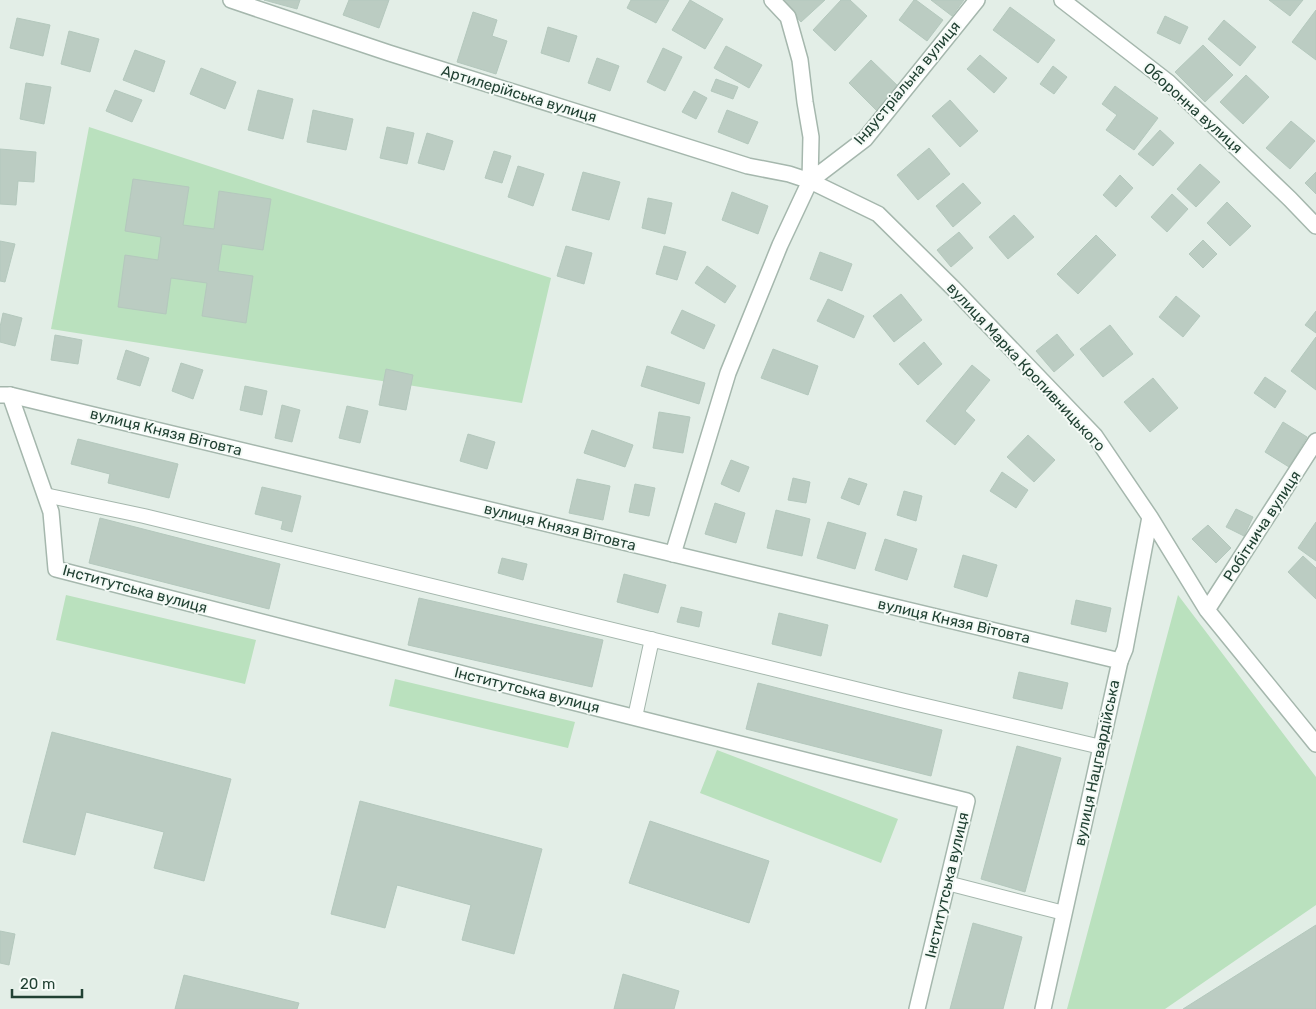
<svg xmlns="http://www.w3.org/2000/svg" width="1316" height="1009" font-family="Rubik,sans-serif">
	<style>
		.green { fill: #bae1be }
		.building { fill: #bbccc2; stroke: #b4c8bd }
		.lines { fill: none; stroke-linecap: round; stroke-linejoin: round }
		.service-casing { stroke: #a5b7ad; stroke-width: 16 }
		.minor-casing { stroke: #a5b7ad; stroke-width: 18 }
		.tertiary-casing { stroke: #a5b7ad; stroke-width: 18 }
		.service { stroke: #fff; stroke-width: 14 }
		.minor { stroke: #fff; stroke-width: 15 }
		.tertiary { stroke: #fff; stroke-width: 15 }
		.labels { text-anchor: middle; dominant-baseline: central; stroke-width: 4; stroke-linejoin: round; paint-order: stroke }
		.street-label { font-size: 15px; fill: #214133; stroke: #f4faf6 }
	</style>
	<rect width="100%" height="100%" fill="#e3eee7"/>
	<path class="green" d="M89 127 551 278 522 403 51 329Z
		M66 595 256 640 245 684 56 640Z
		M1178 595 1316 777V905L1165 1009H1067Z
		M395 679 575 722 568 748 389 706Z
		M717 750 898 819 881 863 700 793Z"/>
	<path class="building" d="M264 0H300L297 9Z
		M349 0H389L379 28 343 15Z
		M631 0H669L656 23 627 8Z
		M690 0 723 19 705 49 672 30Z
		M781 0H825L801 22Z
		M841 0H850L867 16 835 51 813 30Z
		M914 0H916L943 20 927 41 899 20Z
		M931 0H964L952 16Z
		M1269 0H1303L1290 16Z
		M1010 7 1055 40 1038 63 993 30Z
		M1316 10V60L1292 42Z
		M473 12 497 20 492 36 507 41 496 74 457 62Z
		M1165 16 1188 27 1180 44 1157 33Z
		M17 18 50 25 43 56 10 48Z
		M1224 20 1256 47 1240 66 1208 39Z
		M548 27 577 36 569 62 541 53Z
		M69 31 99 39 90 72 61 64Z
		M1203 45 1233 75 1205 102 1175 72Z
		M726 46 762 65 749 88 714 68Z
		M663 48 682 57 665 91 647 82Z
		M135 50 165 61 154 92 123 80Z
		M980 55 1007 78 994 93 967 69Z
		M597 58 619 66 610 91 588 83Z
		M871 60 900 88 877 111 849 83Z
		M1053 66 1067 77 1054 94 1040 84Z
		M201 68 236 82 225 109 190 94Z
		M1246 75 1269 97 1243 124 1220 102Z
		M716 79 738 87 733 99 711 91Z
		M26 83 51 87 44 124 20 119Z
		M1115 86 1158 118 1134 150 1106 130 1117 115 1102 104Z
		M115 90 142 100 132 122 106 111Z
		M258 90 293 99 283 139 248 130Z
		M694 91 707 98 696 119 682 112Z
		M950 100 978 131 960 147 932 116Z
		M313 110 353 119 346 150 307 142Z
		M727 110 758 122 748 144 718 132Z
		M1291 121 1315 141 1290 169 1266 148Z
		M387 127 414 133 407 164 380 158Z
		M1160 130 1174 143 1153 166 1138 154Z
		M427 133 453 141 444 170 418 163Z
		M929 148 950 174 918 200 897 175Z
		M0 149 36 152 34 182 18 181 16 205 0 204Z
		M494 151 511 156 502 183 485 178Z
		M1200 164 1220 182 1196 207 1177 189Z
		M518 166 544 174 533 206 508 197Z
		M583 172 620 182 609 220 572 210Z
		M1316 172V194L1305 183Z
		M1120 175 1133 188 1116 207 1103 195Z
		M133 179 189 187 183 225 214 229 219 191 271 199 263 250 222 244 218 271 253 276 246 323 202 316 207 283 171 278 166 314 118 307 125 255 158 260 161 237 125 231Z
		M963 183 981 203 953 227 936 206Z
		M732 192 768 206 758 234 722 220Z
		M1172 194 1188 209 1167 232 1151 217Z
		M648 198 672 203 665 234 642 228Z
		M1227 202 1251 226 1230 246 1207 223Z
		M1014 215 1034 237 1008 259 989 237Z
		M959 232 973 248 951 267 937 250Z
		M1096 235 1116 255 1078 294 1057 274Z
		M1203 240 1217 254 1203 268 1189 254Z
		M0 241 15 244 5 282 0 281Z
		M566 246 592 253 584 284 557 276Z
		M664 246 686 252 677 280 656 274Z
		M820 252 852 264 842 291 810 279Z
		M707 266 736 286 725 303 695 283Z
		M901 294 922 320 894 342 873 316Z
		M1176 296 1200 316 1183 337 1159 317Z
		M828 299 864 316 854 338 817 321Z
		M682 310 715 325 704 349 671 333Z
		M1316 311V333L1305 325Z
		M3 313 22 318 15 346 0 342V327Z
		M1110 325 1133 354 1103 377 1080 349Z
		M1057 334 1074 355 1054 372 1036 351Z
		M55 335 82 340 78 364 51 360Z
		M1316 337V390L1291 371Z
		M924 342 942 364 918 385 899 364Z
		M773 349 818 366 808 395 761 378Z
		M126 350 149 358 140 386 117 379Z
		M181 363 203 370 193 399 172 391Z
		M972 365 990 380 965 411 975 420 955 445 926 421Z
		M647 366 705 383 699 404 641 386Z
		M386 369 413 375 406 410 379 405Z
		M1265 377 1286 391 1275 408 1254 393Z
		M1153 378 1178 408 1150 432 1124 402Z
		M245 386 267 391 262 415 240 410Z
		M282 405 300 410 292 442 275 438Z
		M347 406 368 411 360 443 339 438Z
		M659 412 690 417 683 453 653 448Z
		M1283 422 1307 437 1289 467 1265 452Z
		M592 430 633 445 625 467 584 453Z
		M468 434 495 442 487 469 460 461Z
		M1028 435 1055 460 1034 482 1007 457Z
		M78 439 178 464 169 498 108 483 110 474 71 464Z
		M731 460 749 467 739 492 721 484Z
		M1002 472 1028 490 1016 508 990 491Z
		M793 478 810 482 806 503 788 500Z
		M849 478 867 484 859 505 841 498Z
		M577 479 610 486 603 520 569 513Z
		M635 484 655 488 649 516 629 512Z
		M262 487 301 496 292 532 281 529 283 521 255 514Z
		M904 491 922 496 916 521 897 515Z
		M715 503 745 513 736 543 705 534Z
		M1236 509 1253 517 1244 536 1226 527Z
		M776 510 810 519 802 556 767 548Z
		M100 518 280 564 269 609 89 563Z
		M828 522 866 533 855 569 817 558Z
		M1316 522V561L1298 548Z
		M1208 525 1231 548 1216 563 1192 539Z
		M885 539 917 549 907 580 875 570Z
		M963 555 997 565 987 597 954 587Z
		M1303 556 1316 568V599L1288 572Z
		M502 558 527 564 523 580 498 573Z
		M624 574 666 585 658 613 617 602Z
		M419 598 603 640 592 687 408 645Z
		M1076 600 1111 608 1106 632 1071 624Z
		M681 607 702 612 699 627 677 622Z
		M779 613 828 625 821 656 772 644Z
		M1019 672 1068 683 1062 709 1013 698Z
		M758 683 942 730 931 776 746 729Z
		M52 732 231 779 204 881 154 868 164 832 86 812 75 855 23 842Z
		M1017 746 1061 758 1025 892 981 879Z
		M360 801 542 849 514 954 462 940 471 905 397 885 385 928 331 914Z
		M650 821 769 861 749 923 629 883Z
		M973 923 1022 937 1003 1009H950Z
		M1316 925V1009H1183Z
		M0 931 15 934 9 965 0 963Z
		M623 974 679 991 674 1009H614Z
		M184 975 299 1003 297 1009H175Z"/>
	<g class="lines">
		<g class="service-casing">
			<path id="service" d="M45 495 144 516 905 701 1101 747
				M635 717 652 639
				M947 883 1064 913"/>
		</g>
		<g class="minor-casing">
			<path id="minor" d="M231 0 389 53 748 166 789 174 810 181
				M772 0 788 17 800 60 805 102 811 137 810 181 878 214 953 288 1095 436 1150 517 1207 610 1316 744
				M1062 0 1168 82 1290 199 1316 226
				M10 395 51 512 56 569 545 695 967 801 917 1009
				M673 554 728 373 780 245 810 181 865 139 977 0
				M1207 610 1316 441
				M1120 661 1125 649 1150 517"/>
		</g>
		<g class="tertiary-casing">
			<path id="tertiary" d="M0 395H10L1120 661 1043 1009"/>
		</g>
		<use href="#service" class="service"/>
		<use href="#minor" class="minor"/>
		<use href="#tertiary" class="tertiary"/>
	</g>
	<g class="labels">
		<g class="street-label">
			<text transform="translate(907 83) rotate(-50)">Індустріальна вулиця</text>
			<text transform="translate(519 94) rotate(17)">Артилерійська вулиця</text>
			<text transform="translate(1193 108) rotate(42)">Оборонна вулиця</text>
			<text transform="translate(1026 367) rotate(47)">вулиця Марка Кропивницького</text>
			<text transform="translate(166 432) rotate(14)">вулиця Князя Вітовта</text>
			<text transform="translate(1262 526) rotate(-57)">Робітнича вулиця</text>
			<text transform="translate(560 527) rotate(14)">вулиця Князя Вітовта</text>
			<text transform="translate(135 589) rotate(15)">Інститутська вулиця</text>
			<text transform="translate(954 621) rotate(13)">вулиця Князя Вітовта</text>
			<text transform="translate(527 690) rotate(14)">Інститутська вулиця</text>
			<text transform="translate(1097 763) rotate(-78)">вулиця Нацгвардійська</text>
			<text transform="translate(947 885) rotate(-77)">Інститутська вулиця</text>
		</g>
	</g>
	<path d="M12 989v8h70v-8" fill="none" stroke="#214133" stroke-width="2.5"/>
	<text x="20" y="989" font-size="15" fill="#214133" stroke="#f4faf6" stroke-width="4" paint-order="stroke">20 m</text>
</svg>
